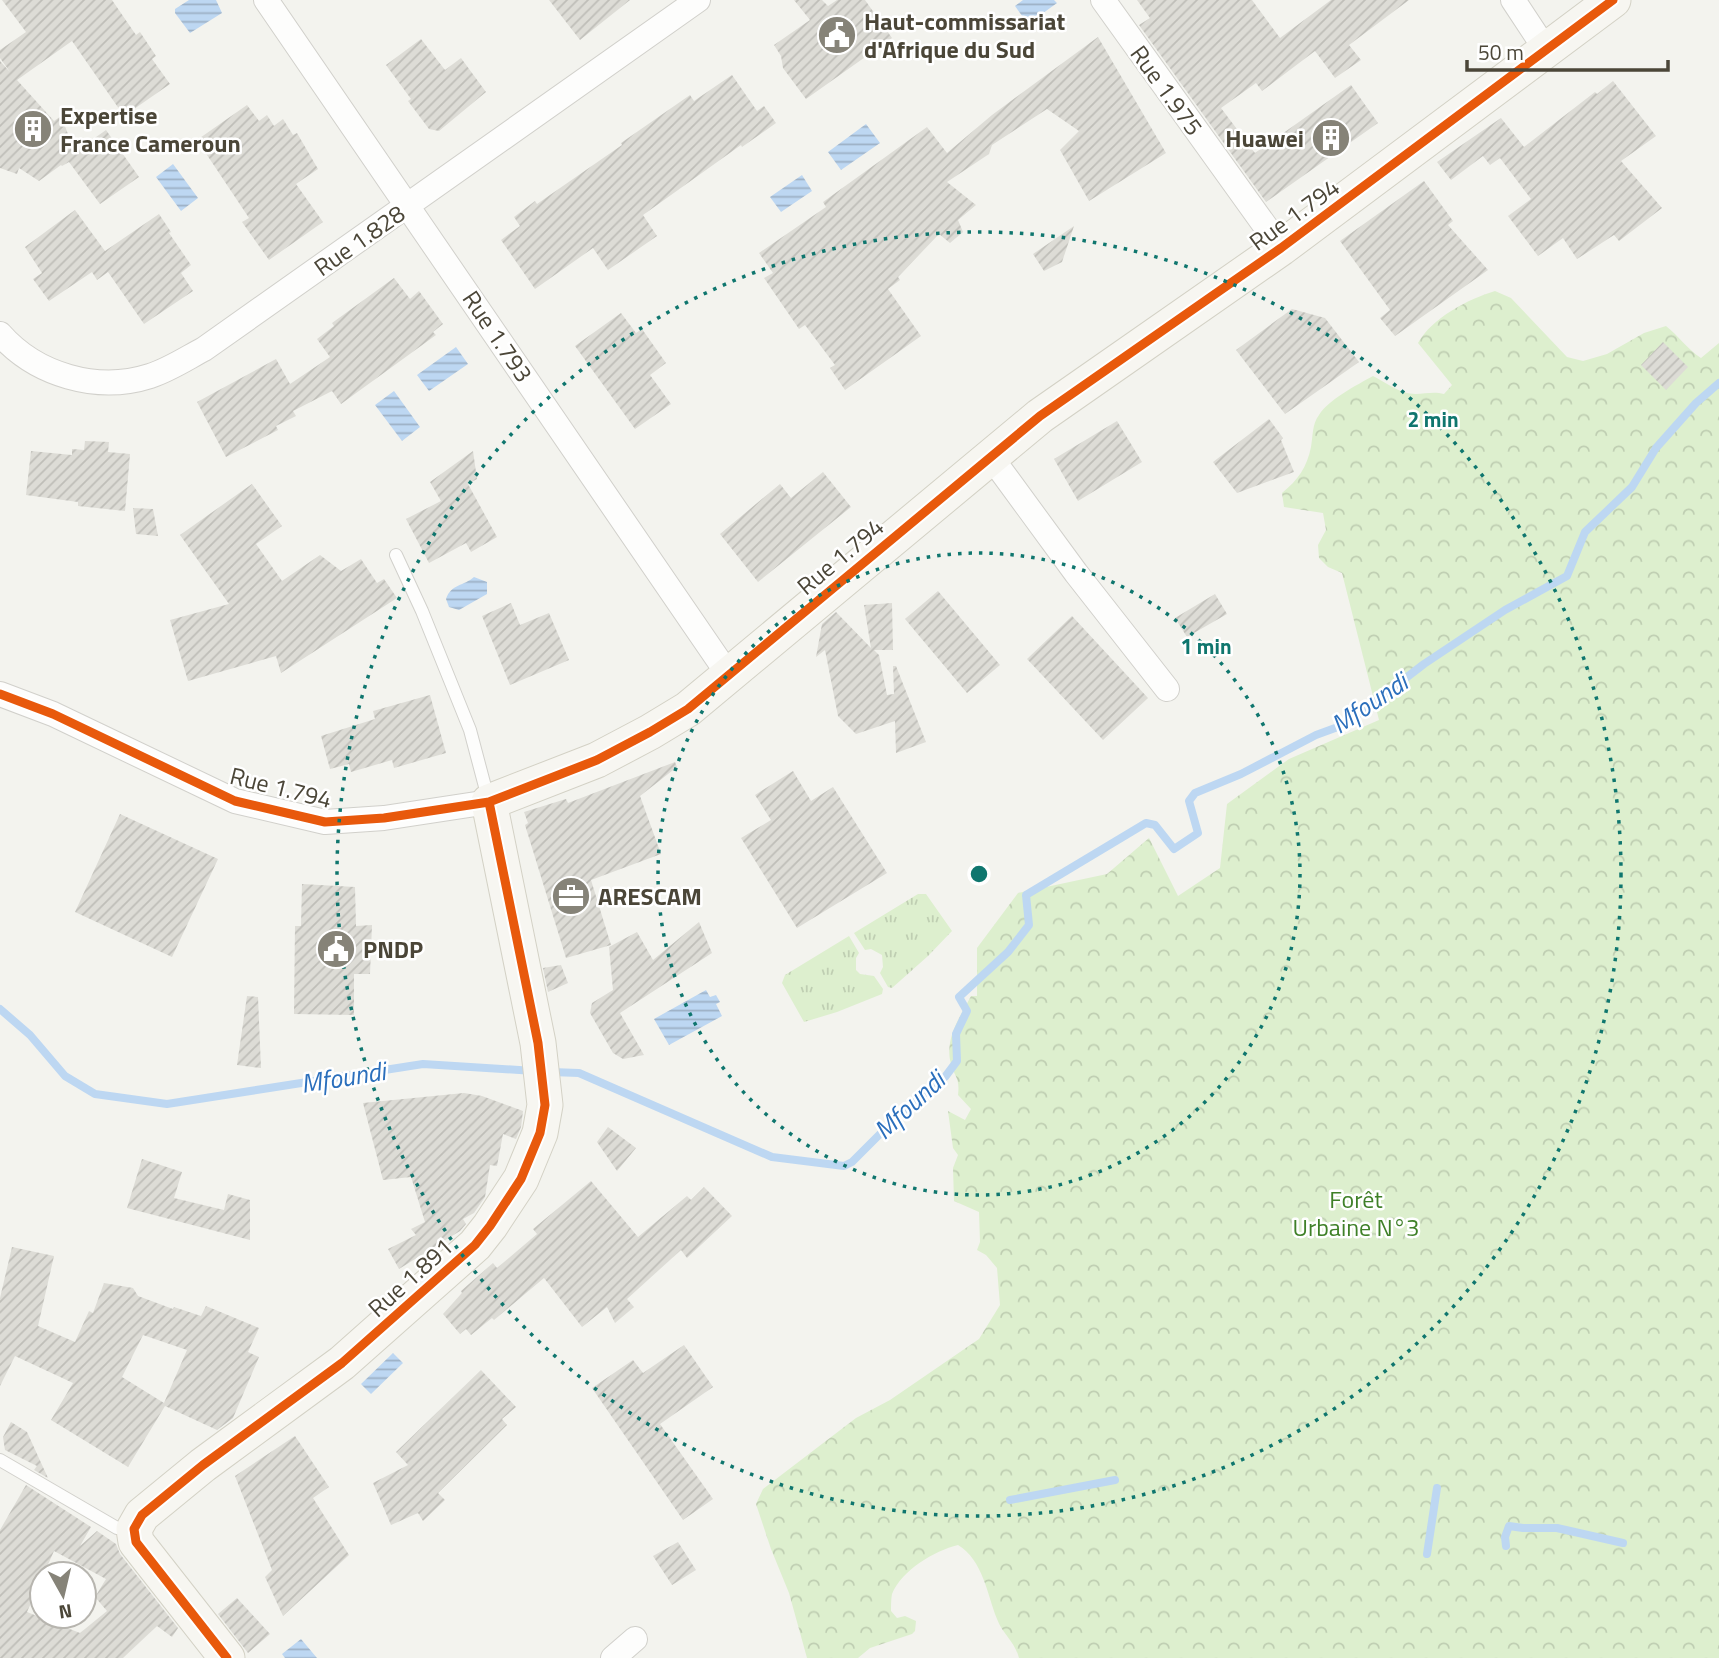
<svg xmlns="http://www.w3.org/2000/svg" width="1719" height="1658" font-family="'Titillium Web',sans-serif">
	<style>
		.grass { fill: url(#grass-tufts) }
		.forest { fill: url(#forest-crowns) }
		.water { fill: url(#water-rules) }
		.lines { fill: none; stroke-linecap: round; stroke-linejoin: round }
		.stream { stroke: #bdd7f2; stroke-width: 8 }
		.building { fill: url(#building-hatch); fill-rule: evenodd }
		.lane-casing { stroke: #d1d0cb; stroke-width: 14 }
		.street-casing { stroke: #d1d0cb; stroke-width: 26 }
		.secondary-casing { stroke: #d3d1c5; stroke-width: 37 }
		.lane { stroke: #fdfdfc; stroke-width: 12 }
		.street { stroke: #fdfdfc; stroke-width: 24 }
		.secondary { stroke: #f7f6f1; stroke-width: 35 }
		.cycleway-casing { stroke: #fff; stroke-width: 13 }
		.cycleway { stroke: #e8590c; stroke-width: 9 }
		.ring { fill: none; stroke: #0f766e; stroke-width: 3.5; stroke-dasharray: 3.5 7 }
		.labels { text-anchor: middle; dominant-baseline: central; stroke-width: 5; stroke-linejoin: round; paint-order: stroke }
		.poi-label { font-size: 24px; font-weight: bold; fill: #4b4638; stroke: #fff; text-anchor: start }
		.street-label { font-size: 24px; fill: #4b4638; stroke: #fff }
		.park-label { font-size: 24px; fill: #3f8028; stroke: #fff }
		.water-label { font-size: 26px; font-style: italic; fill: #2b6fbc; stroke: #fff }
		.centre { fill: #0f766e; stroke: #fff; stroke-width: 3.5 }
		.ring-label { font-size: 21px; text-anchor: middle; font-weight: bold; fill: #0f766e; stroke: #fff; stroke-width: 5; stroke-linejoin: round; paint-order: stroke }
	</style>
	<defs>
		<pattern id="grass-tufts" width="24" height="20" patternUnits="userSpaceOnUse" patternTransform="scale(1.75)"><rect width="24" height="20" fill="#ddefce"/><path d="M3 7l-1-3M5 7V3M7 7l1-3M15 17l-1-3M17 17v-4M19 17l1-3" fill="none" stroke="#bfceb2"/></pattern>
		<pattern id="forest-crowns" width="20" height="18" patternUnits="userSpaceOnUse" patternTransform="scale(1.75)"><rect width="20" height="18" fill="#ddefce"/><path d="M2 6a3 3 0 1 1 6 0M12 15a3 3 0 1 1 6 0" fill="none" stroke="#bfceb2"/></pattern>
		<pattern id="water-rules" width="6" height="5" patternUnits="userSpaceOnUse" patternTransform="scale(1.75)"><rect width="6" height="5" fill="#bdd7f2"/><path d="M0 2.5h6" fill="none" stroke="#9cb0c5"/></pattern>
		<pattern id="building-hatch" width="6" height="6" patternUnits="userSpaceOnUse" patternTransform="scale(1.75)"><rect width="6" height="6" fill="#dddcd6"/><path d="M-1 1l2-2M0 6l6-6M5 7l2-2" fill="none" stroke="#bfbeb8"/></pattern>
	</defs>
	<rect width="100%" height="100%" fill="#f3f3ee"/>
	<path class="grass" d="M918 894H926L952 931 928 956 892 988 888 987 880 973 883 967 882 955 871 949 865 950 854 933Z
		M849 936 859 953 856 958V970L860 974 874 976 883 989 882 994 837 1012 804 1022 782 983 785 975Z"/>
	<path class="forest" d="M1495 291 1511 298 1567 357 1583 361 1607 354 1644 333 1666 326C1679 336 1687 349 1701 358L1719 343V1658H1019C1014 1640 1003 1635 997 1619 987 1594 983 1560 958 1545 934 1551 902 1570 892 1594 891 1599 891 1606 891 1611L897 1618 905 1616 916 1621 915 1631 912 1634 870 1648 858 1658H807L789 1593 771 1549 756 1504 763 1489 856 1418 890 1400 979 1339 1000 1305 997 1268 986 1255 977 1250 980 1242 979 1212 954 1201 953 1168 958 1155 953 1148 948 1111 965 1120 971 1109 958 1095C960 1078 955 1078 951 1064 944 1039 960 1017 971 996H977V948L1018 893 1107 874 1149 838 1178 896 1220 868 1227 804 1289 759 1379 720 1342 573 1328 567 1319 558 1318 545 1326 530 1323 513 1284 507 1282 493C1298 480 1307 467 1311 447 1313 436 1312 424 1319 415 1329 399 1357 385 1373 376 1383 381 1394 389 1404 392 1418 397 1430 390 1444 394L1452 385 1418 343C1432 318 1468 299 1495 291Z"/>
	<path class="water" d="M189 0H216L222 13 190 33 175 13V9Z
		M1023 0H1054L1057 3 1028 24 1015 6Z
		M866 124 880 143 841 170 828 152Z
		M173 164 198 198 181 211 156 177Z
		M802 175 812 191 781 212 770 197Z
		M456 347 468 364 429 391 417 375Z
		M394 391 420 427 402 441 375 405Z
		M474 577 487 582V594L459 610 449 607 446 599C451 584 464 586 474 577Z
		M706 990 710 997 716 995 720 1002 716 1004 722 1016 669 1045 654 1019Z
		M393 1353 403 1363 371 1394 361 1384Z
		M301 1639 317 1658H285L282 1654Z"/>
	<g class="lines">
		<path class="stream" d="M0 1009 30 1035 65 1076 95 1094 167 1104 423 1064 534 1071
			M551 1072 579 1073 772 1157 844 1166 852 1162 900 1114 945 1077 957 1061 956 1034 967 1011 959 997 1008 952 1029 925 1026 895 1146 823 1155 825 1174 849 1198 833 1189 801 1195 793 1241 774 1316 735 1346 724 1424 664 1505 610 1567 576 1585 532 1632 487 1656 448 1696 403 1719 383
			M1010 1500 1115 1480
			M1506 1546 1505 1537 1509 1526 1523 1528H1557L1623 1543
			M1427 1554 1437 1488"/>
	</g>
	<path class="building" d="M2 0H112L136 35 140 32 156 56 152 59 170 84 124 116 72 41 17 80 54 121 61 116 75 152 106 130 139 177 100 204 69 162 62 166 61 165 39 181 19 168 17 174 0 168V61L10 72 0 58V50L26 32Z
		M549 0H630L580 40Z
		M794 0H822L828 6 837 0H865L892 38 806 99 783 68 781 56 774 45 810 20Z
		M1137 0H1252L1280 38 1331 0H1409L1349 45 1361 60 1335 78 1315 51 1262 91 1256 83 1221 108 1255 153 1351 85 1378 123 1266 202 1139 25 1150 18Z
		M1098 37 1166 153 1089 201 1060 150 1079 131 1047 109 992 145 989 154 947 182 976 205 958 220 963 232 950 243 939 234 898 277 900 280 888 289 921 336 845 390 830 368 835 365 805 325 799 329 764 278 773 273 759 253 826 207 823 202 927 127 947 153 992 115Z
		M421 39 445 70 461 58 486 92 439 131 429 129 408 101 411 99 386 65Z
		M732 75 757 111 764 106 776 123 742 147 741 145 643 215 657 236 608 270 593 248 535 289 501 240 520 226 514 217 535 201 537 204 622 145 621 143 690 95 694 101Z
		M1613 81 1656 136 1621 161 1662 208 1619 241 1614 235 1577 259 1563 238 1538 256 1508 216 1531 199 1500 158 1490 165 1483 156 1451 180 1437 162 1501 118 1524 147 1595 92 1597 94Z
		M247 105 259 121 267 115 274 126 283 119 293 135 297 133 318 169 296 184 323 222 269 260 242 222 249 218 197 140Z
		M1424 181 1453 221 1448 225 1488 270 1395 336 1380 318 1390 310 1340 241Z
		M75 210 105 251 159 214 171 232 169 233 191 265 181 273 193 291 144 324 108 272 97 280 92 272 49 301 33 279 42 273 25 247Z
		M1074 226 1062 262 1044 271 1033 254Z
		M394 278 410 299 419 291 443 324 433 332 436 335 341 404 332 391 293 411 296 416 276 426 278 430 226 457 197 402 276 359 290 384 330 357 317 339 334 326 332 323Z
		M1292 309 1325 318 1359 362 1285 414 1236 350Z
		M621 313 636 333 642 329 666 363 650 375 671 404 635 429 575 346Z
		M1663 342 1688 367 1666 390 1641 365Z
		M1269 419 1283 438 1281 440 1294 472 1237 493 1213 462Z
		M1117 421 1142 462 1078 501 1054 459Z
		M85 441 109 442 108 452 130 454 125 511 78 506V502L26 495 31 451 72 455V449L84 450Z
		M473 451 477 479 468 484 497 537 471 552 466 543 429 563 406 519 441 501 430 482Z
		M823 472 851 507 758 582 720 534 780 484 791 498Z
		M252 484 282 526 256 544 282 581 320 555 341 571 361 559 377 583 384 579 397 598 281 673 276 656 188 681 170 620 229 604 180 535Z
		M133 508 153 509 158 536 136 534Z
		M938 591 1000 665 967 693 905 619Z
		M1215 594 1227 614 1187 637 1175 618Z
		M511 603 520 625 549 613 569 660 510 685 482 616Z
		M892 603 893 650H874L879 655 887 695 894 694 893 666H896L926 742 896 753 895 721 856 734 838 716 825 650 816 657 822 624 836 612 871 648 864 605Z
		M1072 616 1148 698 1103 740 1027 659Z
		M430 695 446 753 394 768 392 760 351 772 349 764 330 769 321 736 375 719 373 711Z
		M675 762 677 767 640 796 661 854 591 880 611 945 566 958 525 825 528 823 524 812 566 799 568 803Z
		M793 771 811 801 833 787 887 873 797 928 741 838 771 820 755 795Z
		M120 814 218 859 172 957 75 912Z
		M302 884 355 887 356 926 372 925 370 974H354V1015L294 1014 295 926H301Z
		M699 922 712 953 620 1013 644 1055 623 1059 613 1053 590 1013 592 1003 613 990 609 947 637 932 653 960Z
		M561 965 568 983 548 992 543 968Z
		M247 996 258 997 261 1068 237 1065Z
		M464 1093 482 1096 523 1111 521 1127 516 1139 503 1134 497 1166 490 1165 485 1197 474 1213 463 1219 466 1224 460 1231 399 1269 388 1249 416 1235 411 1229 425 1222 411 1177 383 1180 363 1103Z
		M608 1127 636 1148 617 1171 597 1142Z
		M142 1159 182 1172 174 1198 224 1210 228 1194 250 1200V1240L127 1208Z
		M591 1181 638 1237 687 1196 691 1200 704 1187 732 1216 687 1258 681 1250 627 1299 634 1307 615 1323 607 1307 582 1327 544 1278 494 1320 492 1318 471 1335 466 1329 460 1334 443 1314 462 1293 461 1291 493 1263 497 1268 537 1234 533 1229Z
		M12 1247 54 1256 38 1326 75 1342 89 1311 93 1313 104 1283 133 1288 138 1296 173 1309 174 1307 201 1316 206 1306 259 1328 248 1352 259 1357 233 1418 217 1430 165 1406 128 1467 51 1420 73 1383 15 1356 0 1386V1298ZM143 1335 187 1350 164 1403 122 1377Z
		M684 1345 713 1387 660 1424 713 1499 683 1520 592 1388 633 1360 643 1373Z
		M481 1370 516 1407 502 1419 507 1425 438 1493 445 1500 423 1521 418 1513 391 1525 373 1483 408 1465 396 1452Z
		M11 1422 27 1432 48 1478 34 1470 37 1466 5 1450 3 1437Z
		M295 1436 329 1487 313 1498 349 1555 283 1616 265 1577 272 1570 235 1476Z
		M26 1485 91 1527 80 1546 97 1531 116 1544 120 1554 178 1628 172 1637 157 1626 123 1658H0V1530ZM54 1551 106 1579 95 1597 107 1611 80 1633 27 1612Z
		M678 1542 696 1570 672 1585 653 1556Z
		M237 1598 270 1634 248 1653 218 1614Z"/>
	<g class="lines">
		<g class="lane-casing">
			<path id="lane" d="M396 555 422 611 470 730 488 798
				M0 1460 117 1528 132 1529"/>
		</g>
		<g class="street-casing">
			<path id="street" d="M266 0 728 674
				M1103 0 1281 248
				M1513 0 1546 50
				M0 334C36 375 97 393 150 376 169 370 187 358 204 349L698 0
				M991 457 1076 573 1167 689
				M0 694 53 714 235 801 325 822 384 818 489 802
				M613 1658 635 1639"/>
		</g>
		<g class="secondary-casing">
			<path id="secondary" d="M227 1658 136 1542 134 1529 142 1515 203 1465 342 1363 475 1245 490 1226 521 1179 540 1133 545 1105 538 1043 489 802 597 760 650 732 688 709 1040 416 1281 248 1613 0"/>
		</g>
		<use href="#lane" class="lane"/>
		<use href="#street" class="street"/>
		<use href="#secondary" class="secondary"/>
		<g class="cycleway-casing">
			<path id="cycleway" d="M0 694 53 714 235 801 325 822 384 818 489 802 597 760 650 732 688 709 1040 416 1281 248 1613 0
				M227 1658 136 1542 134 1529 142 1515 203 1465 342 1363 475 1245 490 1226 521 1179 540 1133 545 1105 538 1043 489 802"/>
		</g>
		<use href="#cycleway" class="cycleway"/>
	</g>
	<g class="ring">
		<circle cx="979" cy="874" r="321"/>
		<circle cx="979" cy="874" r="642"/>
	</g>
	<defs>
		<g id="civic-disc" transform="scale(2.0125)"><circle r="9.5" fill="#868378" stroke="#fff"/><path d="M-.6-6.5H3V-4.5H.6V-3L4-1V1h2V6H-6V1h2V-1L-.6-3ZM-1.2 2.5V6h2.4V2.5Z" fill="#fff"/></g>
		<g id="building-disc" transform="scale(2.0125)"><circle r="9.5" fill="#868378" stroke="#fff"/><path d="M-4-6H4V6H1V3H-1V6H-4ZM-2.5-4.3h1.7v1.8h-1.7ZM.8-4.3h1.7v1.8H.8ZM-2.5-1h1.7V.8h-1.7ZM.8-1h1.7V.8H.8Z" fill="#fff"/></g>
		<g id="office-disc" transform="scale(2.0125)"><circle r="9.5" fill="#868378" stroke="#fff"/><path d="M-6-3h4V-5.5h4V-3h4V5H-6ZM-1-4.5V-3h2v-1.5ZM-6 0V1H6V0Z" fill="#fff"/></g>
	</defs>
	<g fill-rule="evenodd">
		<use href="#civic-disc" x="837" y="35"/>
		<use href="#building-disc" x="33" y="129"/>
		<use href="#building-disc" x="1331" y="138"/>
		<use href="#office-disc" x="571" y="896"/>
		<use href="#civic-disc" x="336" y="949"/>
	</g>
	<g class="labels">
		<g class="poi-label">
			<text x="864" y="21">Haut-commissariat<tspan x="864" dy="28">d'Afrique du Sud</tspan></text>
			<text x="60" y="115">Expertise<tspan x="60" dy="28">France Cameroun</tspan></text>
			<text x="1304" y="138" text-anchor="end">Huawei</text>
			<text x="598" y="896">ARESCAM</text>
			<text x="363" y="949">PNDP</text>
		</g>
		<g class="street-label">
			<text transform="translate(1167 90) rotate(54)">Rue 1.975</text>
			<text transform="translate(1294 214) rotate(-36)">Rue 1.794</text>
			<text transform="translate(359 240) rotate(-35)">Rue 1.828</text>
			<text transform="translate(498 336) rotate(56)">Rue 1.793</text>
			<text transform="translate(840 556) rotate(-40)">Rue 1.794</text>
			<text transform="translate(281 787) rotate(14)">Rue 1.794</text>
			<text transform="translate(410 1277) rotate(-42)">Rue 1.891</text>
		</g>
		<g class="park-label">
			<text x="1356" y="1199">Forêt<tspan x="1356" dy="28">Urbaine N°3</tspan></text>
		</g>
		<g class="water-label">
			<text transform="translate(1369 703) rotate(-34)">Mfoundi</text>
			<text transform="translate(343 1077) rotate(-9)">Mfoundi</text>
			<text transform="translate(909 1105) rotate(-43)">Mfoundi</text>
		</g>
	</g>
	<circle cx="979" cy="874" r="10" class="centre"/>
	<g class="ring-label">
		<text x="1433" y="427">2 min</text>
		<text x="1206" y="654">1 min</text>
	</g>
	<g transform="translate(63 1595) rotate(172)"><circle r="33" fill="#ffffff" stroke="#b7b5af" stroke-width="2"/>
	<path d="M0-5L12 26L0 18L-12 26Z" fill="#868378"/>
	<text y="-10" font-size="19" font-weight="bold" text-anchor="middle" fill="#4b4638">N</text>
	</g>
	<path d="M1467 60v10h201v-10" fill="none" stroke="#4b4638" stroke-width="3.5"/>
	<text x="1478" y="60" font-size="21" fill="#4b4638" stroke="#ffffff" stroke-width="5" paint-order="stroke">50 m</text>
</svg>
